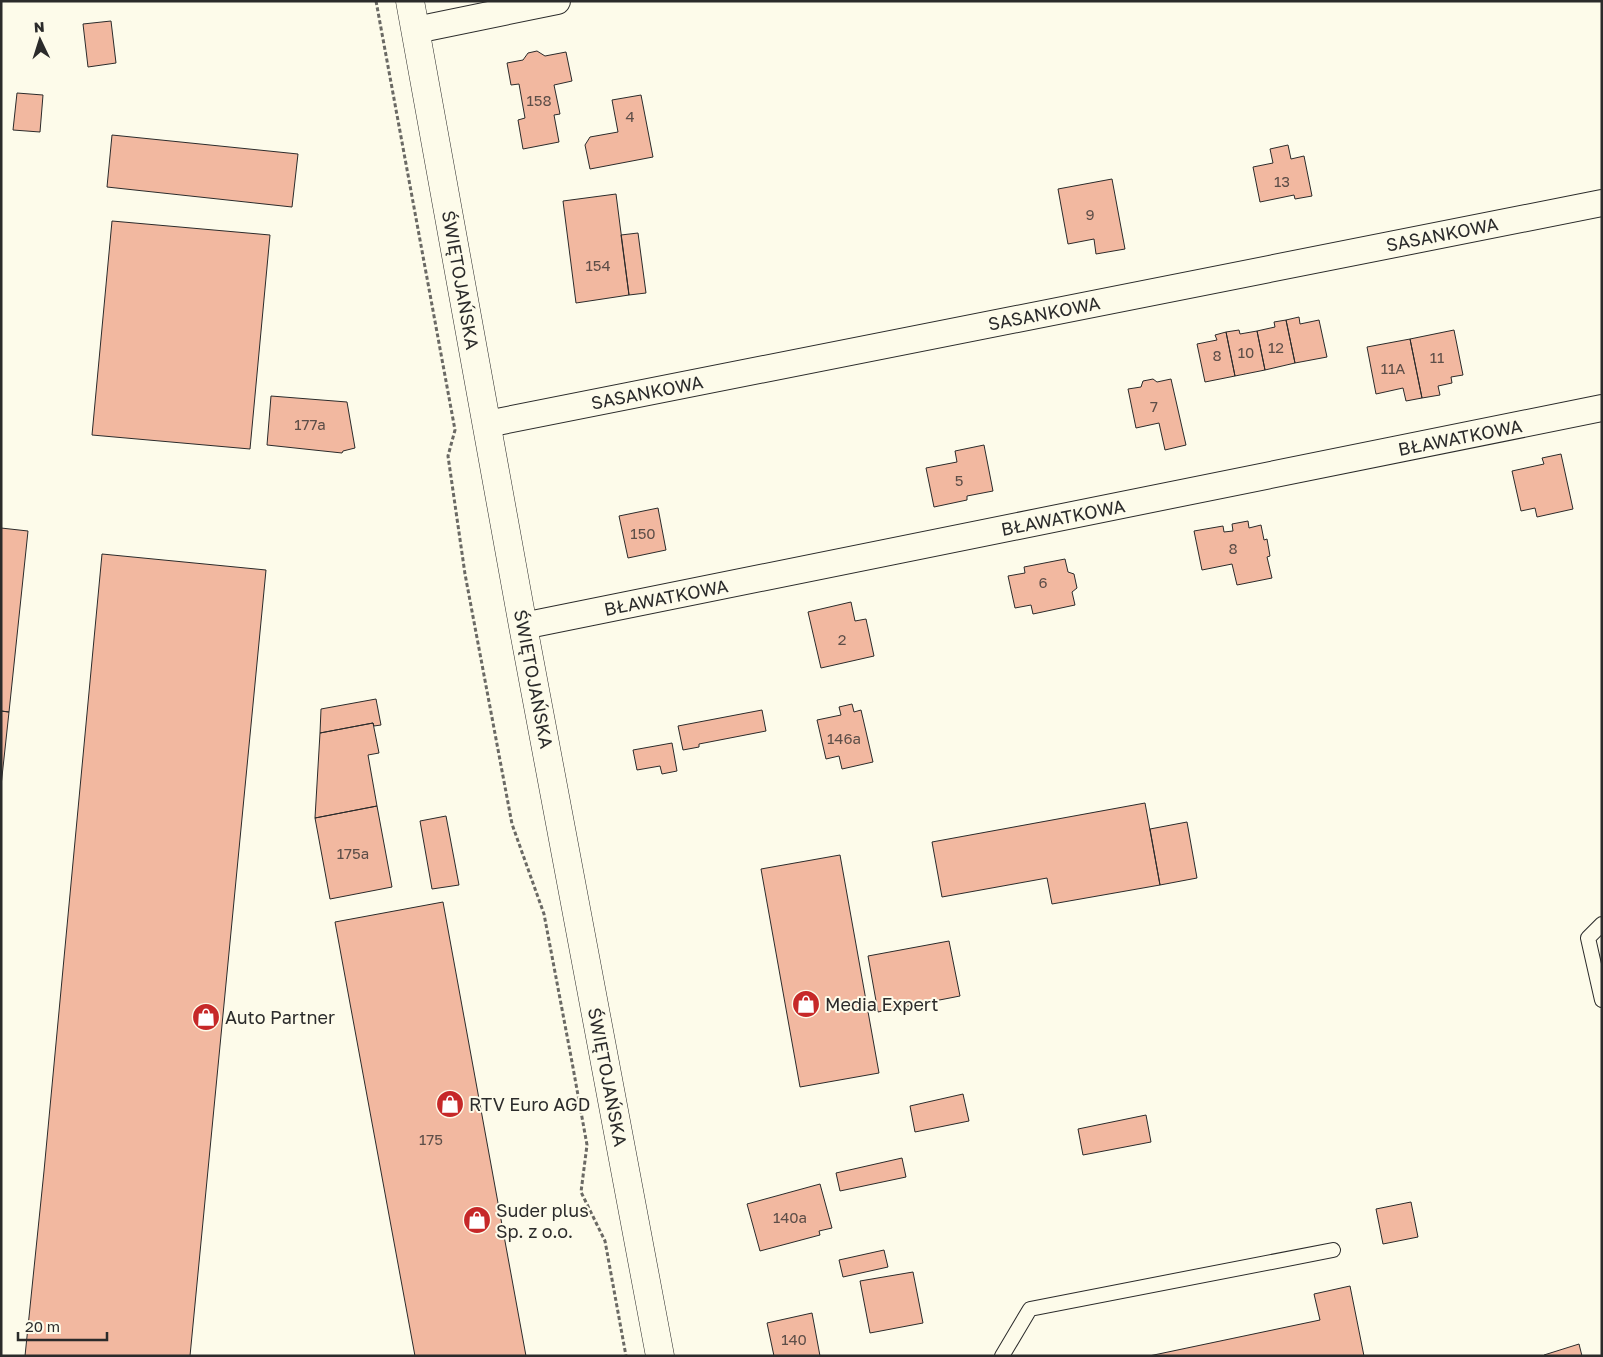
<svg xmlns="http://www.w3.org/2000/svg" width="1603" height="1357" font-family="'Golos Text',sans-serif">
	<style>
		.building { fill: #f2b8a0; stroke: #2b2b2b }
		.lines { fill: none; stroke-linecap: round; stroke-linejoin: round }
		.lane-casing { stroke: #2b2b2b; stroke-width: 16 }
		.street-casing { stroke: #2b2b2b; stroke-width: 28 }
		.secondary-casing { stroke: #2b2b2b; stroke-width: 29 }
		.path { stroke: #6a6964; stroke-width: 3; stroke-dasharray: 4 2.5; stroke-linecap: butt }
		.lane { stroke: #fdfbea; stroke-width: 14 }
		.street { stroke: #fdfbea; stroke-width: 26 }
		.secondary { stroke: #fdfbea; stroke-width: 28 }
		.labels { text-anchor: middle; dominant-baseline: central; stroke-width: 4; stroke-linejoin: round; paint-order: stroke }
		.number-label { font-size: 15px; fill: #5d4e48 }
		.street-label { font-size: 18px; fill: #2b2b2b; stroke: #fdfbea }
		.poi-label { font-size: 18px; fill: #2b2b2b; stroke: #fdfbea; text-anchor: start }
	</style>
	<rect width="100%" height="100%" fill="#fdfbea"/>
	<path class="building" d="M111 21 116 63 88 67 83 24Z
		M537 51 545 56 566 52 572 81 554 85 560 114 554 115 559 142 523 149 518 120 525 118 519 84 511 85 507 63 523 60 528 53Z
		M17 93 43 95 40 132 13 130Z
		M641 95 653 157 590 169 585 145 590 137 618 132 612 100Z
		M112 135 298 154 292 207 107 187Z
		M1288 145 1291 159 1304 156 1312 196 1295 199 1294 195 1260 202 1253 167 1273 163 1270 149Z
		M1112 179 1125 249 1096 254 1094 239 1068 244 1058 189Z
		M616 194 629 295 576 303 563 201Z
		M112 221 270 235 250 449 92 435Z
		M638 233 646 293 629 295 621 235Z
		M1299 317 1300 324 1319 320 1327 357 1295 363 1286 320Z
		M1286 320 1295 363 1265 370 1257 331 1275 327 1274 322Z
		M1239 330 1240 334 1257 331 1265 370 1235 376 1226 332Z
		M1454 330 1463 375 1451 377 1452 383 1438 386 1440 395 1422 398 1410 339Z
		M1226 332 1235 376 1205 382 1197 344 1217 340 1215 335Z
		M1410 339 1422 398 1406 401 1403 388 1376 394 1367 347Z
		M1153 379 1157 382 1171 379 1186 445 1165 450 1159 423 1136 428 1128 389 1141 387 1143 381Z
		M271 396 347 402 355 448 343 451 342 453 267 445Z
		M984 445 993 491 967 496V500L934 507 926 468 957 462 955 451Z
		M1561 454 1573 509 1537 517 1535 508 1521 511 1512 471 1544 464 1542 458Z
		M658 508 666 550 628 558 619 516Z
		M1248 521 1249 528 1261 525 1264 540 1267 539 1270 556 1267 557 1272 578 1237 585 1232 564 1202 570 1194 531 1223 526 1224 532 1233 531 1232 524Z
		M1 528 28 531 9 712 1 711Z
		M102 554 266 570 190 1356H25L44 1171Z
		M1065 559 1068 572 1074 574 1077 588 1072 592 1075 605 1033 614 1031 605 1015 608 1008 576 1025 573 1024 567Z
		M851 602 855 621 866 619 874 656 821 668 808 612Z
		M376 699 381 725 374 726 373 723 320 733 321 709Z
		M852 704 854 712 861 710 873 762 842 769 839 756 826 759 817 720 841 715 839 707Z
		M762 710 766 731 699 744V747L683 750 678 726Z
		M1 711 9 712 1 786Z
		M373 723 379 753 368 755 377 806 315 818 320 733Z
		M672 743 677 771 662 774 660 766 637 770 633 750Z
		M1145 803 1160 885 1052 904 1047 878 942 897 932 842Z
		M377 806 392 887 330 899 315 818Z
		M446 816 459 885 432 889 420 821Z
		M1187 822 1197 878 1160 885 1150 829Z
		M840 855 879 1073 800 1087 761 869Z
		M443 902 526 1356H415L335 922Z
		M949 941 960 996 878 1012 868 956Z
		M963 1094 969 1121 915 1132 910 1106Z
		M1146 1115 1151 1142 1083 1155 1078 1129Z
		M902 1158 906 1177 840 1191 836 1173Z
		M820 1184 832 1228 819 1231 820 1235 760 1251 747 1204Z
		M1411 1202 1418 1237 1383 1244 1376 1209Z
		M884 1250 888 1267 843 1277 839 1260Z
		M913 1272 923 1323 870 1333 860 1281Z
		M1350 1286 1364 1356H1149L1320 1320 1314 1294Z
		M812 1313 820 1356H774L767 1323Z
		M1579 1344 1582 1356H1545L1544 1355Z"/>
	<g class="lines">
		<g class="lane-casing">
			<path id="lane" d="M1602 924 1588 938 1602 1000
				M1002 1356 1030 1309 1333 1250"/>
		</g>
		<g class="street-casing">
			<path id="street" d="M416 30 557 1
				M487 424 1602 203
				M523 626 1602 408"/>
		</g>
		<g class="secondary-casing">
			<path id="secondary" d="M410 1 523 626 660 1356"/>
		</g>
		<path class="path" d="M376 1 455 430 448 456 465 574 512 824 544 914 572 1062 587 1145 581 1192 605 1241 626 1356"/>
		<use href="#lane" class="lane"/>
		<use href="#street" class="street"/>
		<use href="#secondary" class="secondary"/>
	</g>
	<defs>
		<g id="shop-disc" transform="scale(1.4375)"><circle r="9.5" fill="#c62828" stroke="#fdfbea"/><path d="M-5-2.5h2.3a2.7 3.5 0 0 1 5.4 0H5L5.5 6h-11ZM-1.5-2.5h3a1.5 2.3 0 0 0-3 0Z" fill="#fff"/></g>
	</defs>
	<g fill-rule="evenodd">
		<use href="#shop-disc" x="806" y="1004"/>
		<use href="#shop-disc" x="206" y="1017"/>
		<use href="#shop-disc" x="450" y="1104"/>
		<use href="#shop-disc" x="477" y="1220"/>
	</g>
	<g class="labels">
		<g class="number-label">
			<text x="539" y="100">158</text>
			<text x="630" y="116">4</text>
			<text x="1282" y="181">13</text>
			<text x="1090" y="214">9</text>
			<text x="598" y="265">154</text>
			<text x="1276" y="347">12</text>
			<text x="1246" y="352">10</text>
			<text x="1217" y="355">8</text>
			<text x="1437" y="357">11</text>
			<text x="1393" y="368">11A</text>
			<text x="1154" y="406">7</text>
			<text x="310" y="424">177a</text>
			<text x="959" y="480">5</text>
			<text x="643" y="533">150</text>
			<text x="1233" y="548">8</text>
			<text x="1043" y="582">6</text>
			<text x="842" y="639">2</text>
			<text x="844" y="738">146a</text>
			<text x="353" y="853">175a</text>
			<text x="431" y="1139">175</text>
			<text x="790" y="1217">140a</text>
			<text x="794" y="1339">140</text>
		</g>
		<g class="street-label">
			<text transform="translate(1442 234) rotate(-11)">SASANKOWA</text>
			<text transform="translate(461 280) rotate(80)">ŚWIĘTOJAŃSKA</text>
			<text transform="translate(1044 313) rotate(-11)">SASANKOWA</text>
			<text transform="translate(647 392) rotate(-11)">SASANKOWA</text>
			<text transform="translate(1460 437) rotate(-11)">BŁAWATKOWA</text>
			<text transform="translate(1063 517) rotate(-11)">BŁAWATKOWA</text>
			<text transform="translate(666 597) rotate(-11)">BŁAWATKOWA</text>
			<text transform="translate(534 679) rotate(79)">ŚWIĘTOJAŃSKA</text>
			<text transform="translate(608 1077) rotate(79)">ŚWIĘTOJAŃSKA</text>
		</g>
		<g class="poi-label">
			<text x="825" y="1004">Media Expert</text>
			<text x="225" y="1017">Auto Partner</text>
			<text x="469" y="1104">RTV Euro AGD</text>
			<text x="496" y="1210">Suder plus<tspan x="496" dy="21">Sp. z o.o.</tspan></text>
		</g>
	</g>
	<rect width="1603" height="1357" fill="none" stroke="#2b2b2b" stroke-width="5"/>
	<g transform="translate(40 40) rotate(356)" stroke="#fdfbea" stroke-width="4" paint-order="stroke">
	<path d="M0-4L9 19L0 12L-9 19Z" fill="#2b2b2b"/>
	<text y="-8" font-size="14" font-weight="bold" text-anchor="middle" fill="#2b2b2b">N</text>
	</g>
	<path d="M18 1332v8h89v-8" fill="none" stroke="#2b2b2b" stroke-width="2.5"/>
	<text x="25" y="1332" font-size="15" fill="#2b2b2b" stroke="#fdfbea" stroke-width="4" paint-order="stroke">20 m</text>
</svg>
